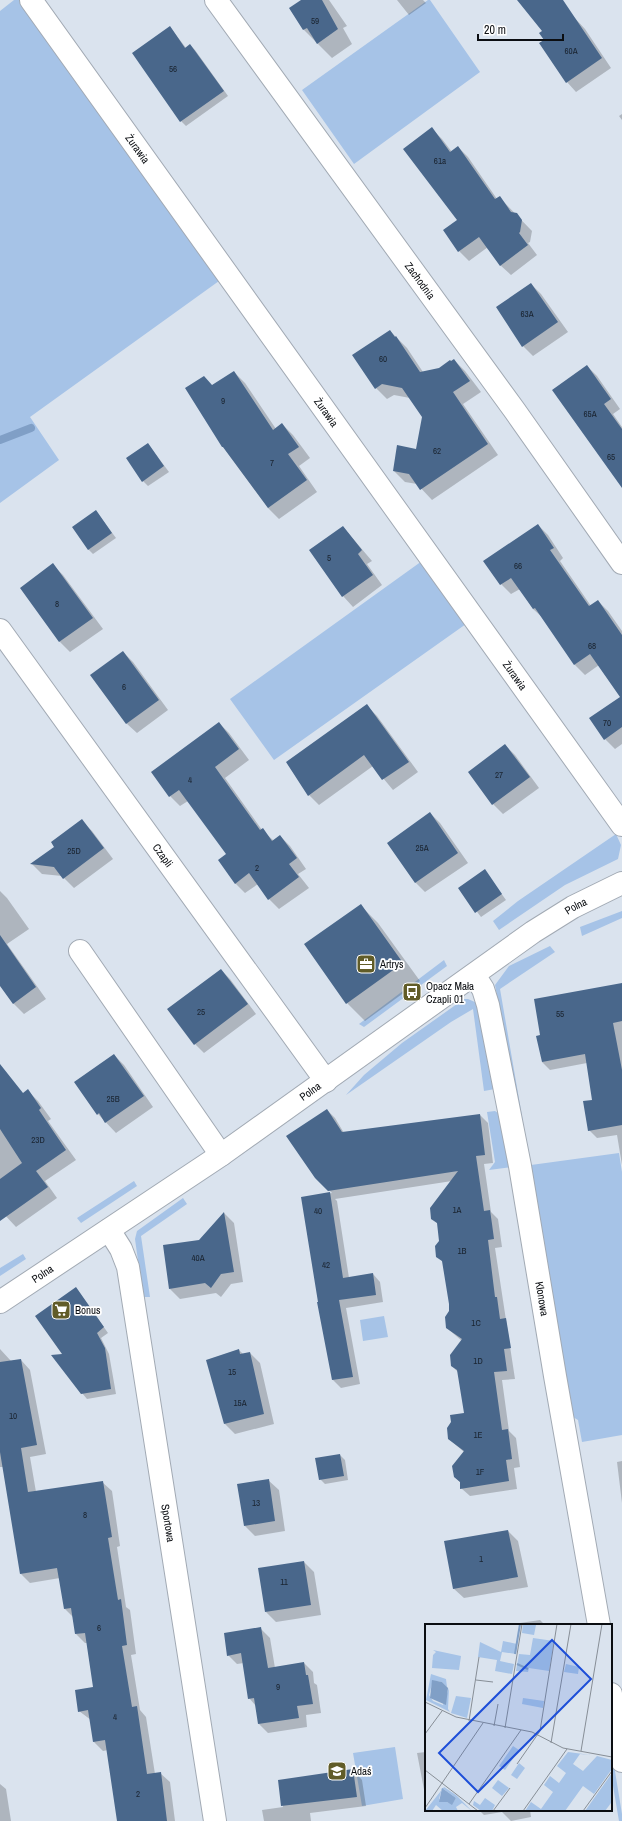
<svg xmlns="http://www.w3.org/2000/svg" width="622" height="1821" font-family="'Archivo Narrow',sans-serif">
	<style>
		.green { fill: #a6c3e7 }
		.shadow { fill: #0003 }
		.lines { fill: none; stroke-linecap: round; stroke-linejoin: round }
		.stream { stroke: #809fc6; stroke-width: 8 }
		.building { fill: #49678b }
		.minor-casing { stroke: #a2aab4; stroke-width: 24 }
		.minor { stroke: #fff; stroke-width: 22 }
		.labels { text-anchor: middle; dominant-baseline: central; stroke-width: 3.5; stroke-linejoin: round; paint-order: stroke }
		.number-label { font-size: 9px; fill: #1a2430 }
		.street-label { font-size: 11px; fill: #0b0e12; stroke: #fff }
		.poi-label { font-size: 11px; fill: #0b0e12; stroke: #fff; text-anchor: start }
		.inset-river { fill: none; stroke: #809fc6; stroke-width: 2 }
		.inset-road { fill: none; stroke: #878e96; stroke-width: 1 }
		.view { fill: #1d4ed8; fill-opacity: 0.15; stroke: #1d4ed8; stroke-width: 2 }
		.inset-edge { fill: none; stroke: #0b0e12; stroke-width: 2 }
	</style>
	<rect width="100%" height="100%" fill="#dae3ee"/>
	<path class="green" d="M14 0H21L219 281 30 417 59 460 0 503V11Z
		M428 0H430L480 72 354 164 302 90Z
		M422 561 466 624 274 760 230 699Z
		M616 834 621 845 618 859 565 885 499 930 493 921 518 901Z
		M622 911V918L582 936 580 927Z
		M550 946 555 952 500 989 523 1122 520 1121 495 985 509 966Z
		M444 960 447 966 364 1027 359 1024Z
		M464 999H468L477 1003 495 1089 484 1091 473 1009 451 1022 346 1095 364 1075 402 1043Z
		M495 1111 501 1115 512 1167 489 1170 495 1162 487 1112Z
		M619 1153 622 1172V1435L582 1442 578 1420 573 1417 531 1165Z
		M134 1181 137 1186 81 1223 77 1218Z
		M183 1198 187 1204 141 1236 150 1297H143L135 1239 137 1231Z
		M23 1254 26 1259 0 1276V1268Z
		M384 1316 388 1337 363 1341 360 1320Z
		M395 1747 403 1799 362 1806 353 1753Z
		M611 1747 622 1814V1821H619L611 1774Z"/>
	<path class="shadow" d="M303 0H329L347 26 343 28 352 44 332 58 304 30 290 9Z
		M397 0H423L426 3 409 15Z
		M519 0H558L585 29 611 68 576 92 567 82 545 40 543 31Z
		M170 27 186 48 190 45 195 50 228 96 186 126 181 121Z
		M622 114V120L619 116Z
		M432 129 442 139 452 152 458 147 468 157 497 199 500 198 532 231 530 242 528 243 537 255 511 275 500 265 488 247 469 261 459 251 458 220Z
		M531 284 541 294 568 332 533 356 523 346Z
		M390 331 407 348 423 372 439 369 454 360 465 371 481 392 463 404 498 455 432 500 417 484 405 482 394 471 417 450 423 417 410 398 394 395 387 399 376 388Z
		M587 366 597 376 620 409 613 414 622 427V486Z
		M234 372 245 383 276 429 282 424 293 435 310 458 299 466 317 492 279 519 268 508 223 447 212 386Z
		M148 444 169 472 148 486 143 481Z
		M96 511 116 538 93 554 88 549Z
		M538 525 548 535 563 558 560 561 591 606 598 601 608 611 622 631V744L615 749 605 739 621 697 599 665 585 675 575 665 543 618 533 609 520 589 511 594 501 584Z
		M343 527 372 561 367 564 382 585 353 607 343 596Z
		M53 565 63 575 103 629 70 652 60 642 21 588Z
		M123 652 133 662 168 710 137 733 126 723Z
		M367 706 377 716 418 772 393 790 373 766 319 805 309 795 287 763Z
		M219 723 229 733 249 760 225 778 262 830 274 841 280 836 290 846 306 869 298 874 309 888 279 909 269 899 258 884 245 893 235 883 228 854 188 801 180 806 170 796Z
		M505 745 515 755 539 788 503 814 493 804Z
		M430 813 440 823 468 863 425 892 415 882Z
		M82 821 92 831 113 859 74 888 62 876 42 874 32 864 55 847Z
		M485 871 506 900 481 917 459 888Z
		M0 891 7 898 29 929 7 944 46 999 24 1014 13 1003 0 985Z
		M360 905 378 923 420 981 365 1021 347 1003Z
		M221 970 230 979 256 1014 204 1053 195 1044Z
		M622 984V1165L617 1135 597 1138 589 1130 593 1101 587 1063 550 1070 542 1062Z
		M114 1055 124 1065 153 1107 116 1133 98 1114 75 1082Z
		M28 1091 38 1101 51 1119 48 1121 76 1160 45 1181 57 1198 16 1227 2 1212 0 1214V1104Z
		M327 1110 335 1118 344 1133 480 1115 488 1123 493 1163 484 1164 491 1212 498 1219 502 1247 495 1248 515 1379 502 1380 509 1431 516 1438 520 1467 514 1468 517 1489 470 1496 461 1488V1483L455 1477 464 1452 449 1439 465 1414 458 1372 452 1366 462 1341 447 1328 450 1304 443 1262 437 1256 440 1241 438 1224 432 1218 452 1181 335 1199 337 1201 349 1278 373 1274 380 1282 383 1302 346 1308 360 1384 341 1388 333 1380 318 1303H319L302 1198 332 1193 316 1177Z
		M224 1213 234 1223 243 1282 231 1284 221 1297 216 1293 180 1299 170 1289 199 1241Z
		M76 1288 108 1333 101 1338 109 1354 116 1394 87 1399 82 1393 64 1355Z
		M0 1349 11 1361 21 1360 30 1370 46 1454 30 1457 36 1492 102 1482 112 1491 120 1546 117 1547 126 1607 130 1610 136 1654 131 1655 140 1710 146 1717 155 1774 160 1773 170 1782 175 1821H118L108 1750 103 1751 94 1742 91 1720 79 1711 94 1688 87 1643H85L76 1634 73 1617 65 1609 60 1578 30 1583 21 1574 3 1467H0Z
		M239 1350 243 1354 250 1353 260 1363 274 1424 235 1434 225 1424Z
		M340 1455 345 1460 348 1480 325 1484 320 1479Z
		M622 1461V1503L617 1462Z
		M268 1480 279 1490 285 1531 255 1536 245 1526Z
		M508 1531 518 1541 528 1587 464 1598 453 1588Z
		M304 1562 314 1572 321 1615 276 1622 266 1612Z
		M540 1620 545 1625H507Z
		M261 1629 270 1638 275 1668 304 1663 313 1672 314 1683 317 1685 321 1713 306 1715 307 1727 268 1733 259 1724 256 1706 249 1698 244 1663 237 1664 228 1655Z
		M426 1752V1800L417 1753Z
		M353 1770 362 1780 366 1806 310 1813 311 1821H264L262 1810 283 1807 279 1781Z
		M0 1784 6 1789 11 1821H0Z
		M479 1810H530L531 1817 511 1821 502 1812 484 1815Z"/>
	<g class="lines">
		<path class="stream" d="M0 440 31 428"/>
	</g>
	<path class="building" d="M301 0H322L338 29 317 44 307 28 303 30 289 8Z
		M517 0H563L602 58 566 83 539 43 544 40 539 33 542 31Z
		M170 26 185 48 190 44 224 91 180 122 132 53Z
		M432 127 450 152 458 146 495 199 500 196 511 212 517 213 522 220 520 232 519 233 528 245 500 266 479 237 458 252 443 230 457 220 403 149Z
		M531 283 558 322 522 347 496 307Z
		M390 330 395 337 396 336 420 372 439 368 450 360 451 361 454 359 470 381 453 392 488 444 420 490 409 474 393 471 397 445 416 449 422 417 402 388 382 384 375 389 352 355Z
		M587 365 611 399 604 404 622 429V488L552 390Z
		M234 371 273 430 282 423 299 447 288 454 307 480 268 508 223 447H222L185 388 204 376 212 385Z
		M148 443 164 466 142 482 126 458Z
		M96 510 112 533 88 550 72 527Z
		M538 524 554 548 550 550 589 606 598 600 622 635V727L604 740 589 718 620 697 590 654 574 665 535 608 533 609 511 578 500 585 483 561Z
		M343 526 362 550 358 554 373 575 342 597 309 550Z
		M53 563 93 618 59 642 20 588Z
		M123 651 159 700 126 724 90 675Z
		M367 704 409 762 382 780 364 755 308 796 286 762Z
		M219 722 239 749 215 767 260 830 263 828 272 841 280 835 297 858 289 864 299 877 268 900 249 873 235 884 218 860 226 854 179 790 169 797 151 772Z
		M505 744 530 777 492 805 468 772Z
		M430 812 458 853 415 883 387 843Z
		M82 819 104 848 63 879 54 867 30 864 54 847 51 842Z
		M485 869 502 894 475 913 458 888Z
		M361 904 403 963 346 1004 304 944Z
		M0 935 36 987 13 1004 0 986Z
		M221 969 248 1004 194 1045 167 1009Z
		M622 983V1021L613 1023 622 1070V1125L588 1131 583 1101 592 1100 585 1054 542 1062 536 1036 540 1035 534 999Z
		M114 1054 144 1096 105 1123 99 1113 97 1115 74 1082Z
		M0 1064 23 1093 28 1089 41 1108 39 1110 66 1150 36 1171 48 1187 0 1221V1179L22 1163 0 1129Z
		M327 1109 342 1132 480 1114 485 1155 476 1156 484 1211 490 1210 492 1224 494 1239 488 1240 495 1297H497L500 1319 506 1318 511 1348 504 1349 507 1371 494 1372 502 1430 508 1429 512 1459 506 1460 509 1481 460 1489V1482L454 1477 452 1466 464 1451 448 1439 447 1428 451 1422 450 1415 464 1413 457 1370 451 1366 450 1355 462 1339 446 1328 445 1317 449 1311V1304L442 1261 436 1257 435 1246 439 1241 437 1223 431 1219 430 1208 458 1171 328 1191 315 1178 286 1136Z
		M330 1192 343 1278 373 1273 376 1295 339 1300 353 1377 332 1380 317 1302H318L301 1197Z
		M224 1212 234 1272 221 1274 211 1288 205 1283 169 1289 163 1245 199 1240Z
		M76 1287 104 1327 97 1333 105 1348 111 1389 81 1394 51 1355 62 1354 35 1316Z
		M239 1349 240 1354 250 1352 264 1414 224 1424 206 1360Z
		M21 1359 37 1445 21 1448 28 1492 103 1481 112 1537 108 1538 118 1600 121 1599 127 1645 122 1646 132 1707 137 1706 147 1774 161 1772 167 1821H117L105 1740 93 1742 88 1710 78 1712 75 1690 93 1687 85 1633 75 1634 71 1608 64 1609 57 1568 20 1574 0 1452V1362Z
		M340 1454 344 1476 319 1480 315 1458Z
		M269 1479 275 1521 244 1526 237 1484Z
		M508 1530 518 1577 453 1589 444 1541Z
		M304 1561 311 1605 265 1612 258 1568Z
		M261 1627 268 1668 304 1662 306 1675H308L313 1704 297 1706 299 1718 258 1724 254 1698 248 1699 241 1653 227 1656 224 1633Z
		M353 1769 357 1797 281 1806 278 1780Z"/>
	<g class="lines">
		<g class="minor-casing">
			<g id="minor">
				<path id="s1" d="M31 0 622 825"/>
				<path id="s2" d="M216 0 515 411 622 563"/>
				<path id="s3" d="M0 630 326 1081"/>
				<path d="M80 951 221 1155"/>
				<path id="s4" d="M474 975 483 989 488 1005 520 1166 555 1376 599 1625"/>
				<path id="s5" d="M109 1230 121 1249 128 1267 215 1821"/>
				<path id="s6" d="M0 1302 221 1155 533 932 573 907 622 883"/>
				<path d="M611 1694 622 1761"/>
			</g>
		</g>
		<use href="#minor" class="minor"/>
	</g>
	<defs>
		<g id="office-square" transform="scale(1)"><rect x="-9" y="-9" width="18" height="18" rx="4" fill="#615c28" stroke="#fff"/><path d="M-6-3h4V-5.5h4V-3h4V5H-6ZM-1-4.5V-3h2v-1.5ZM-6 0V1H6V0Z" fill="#fff"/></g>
		<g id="bus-square" transform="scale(1)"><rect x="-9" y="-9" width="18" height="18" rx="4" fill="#615c28" stroke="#fff"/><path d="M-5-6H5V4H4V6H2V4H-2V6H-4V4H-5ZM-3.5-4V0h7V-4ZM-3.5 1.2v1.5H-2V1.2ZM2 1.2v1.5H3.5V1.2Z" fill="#fff"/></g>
		<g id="supermarket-square" transform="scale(1)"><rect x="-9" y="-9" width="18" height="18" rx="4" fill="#615c28" stroke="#fff"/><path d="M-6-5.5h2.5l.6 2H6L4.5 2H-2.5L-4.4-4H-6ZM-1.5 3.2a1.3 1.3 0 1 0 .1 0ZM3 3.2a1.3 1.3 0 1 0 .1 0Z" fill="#fff"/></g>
		<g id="school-square" transform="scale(1)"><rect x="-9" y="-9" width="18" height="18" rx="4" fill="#615c28" stroke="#fff"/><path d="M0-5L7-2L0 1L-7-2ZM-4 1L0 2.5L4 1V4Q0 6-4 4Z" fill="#fff"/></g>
	</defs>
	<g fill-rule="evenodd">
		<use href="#office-square" x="366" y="964"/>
		<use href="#bus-square" x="412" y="992"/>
		<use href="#supermarket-square" x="61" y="1310"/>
		<use href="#school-square" x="337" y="1771"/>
	</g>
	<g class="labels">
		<g class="number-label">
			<text x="315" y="21">59</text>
			<text x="571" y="51">60A</text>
			<text x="173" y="69">56</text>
			<text x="440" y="161">61a</text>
			<text x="527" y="314">63A</text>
			<text x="383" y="359">60</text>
			<text x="223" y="401">9</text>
			<text x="590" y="414">65A</text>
			<text x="437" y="451">62</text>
			<text x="611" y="457">65</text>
			<text x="272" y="463">7</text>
			<text x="329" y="558">5</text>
			<text x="518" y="566">66</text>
			<text x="57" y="604">8</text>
			<text x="592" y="646">68</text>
			<text x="124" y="687">6</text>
			<text x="607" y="723">70</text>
			<text x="499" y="775">27</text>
			<text x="190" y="780">4</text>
			<text x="422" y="848">25A</text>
			<text x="74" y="851">25D</text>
			<text x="257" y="868">2</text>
			<text x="201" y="1012">25</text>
			<text x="560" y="1014">55</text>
			<text x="113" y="1099">25B</text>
			<text x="38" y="1140">23D</text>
			<text x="457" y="1210">1A</text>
			<text x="318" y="1211">40</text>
			<text x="462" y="1251">1B</text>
			<text x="198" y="1258">40A</text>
			<text x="326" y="1265">42</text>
			<text x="476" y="1323">1C</text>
			<text x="478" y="1361">1D</text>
			<text x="232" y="1372">15</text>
			<text x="240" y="1403">15A</text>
			<text x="13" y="1416">10</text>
			<text x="478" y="1435">1E</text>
			<text x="480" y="1472">1F</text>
			<text x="256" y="1503">13</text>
			<text x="85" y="1515">8</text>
			<text x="481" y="1559">1</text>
			<text x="284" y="1582">11</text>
			<text x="99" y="1628">6</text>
			<text x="278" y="1687">9</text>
			<text x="115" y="1717">4</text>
			<text x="138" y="1794">2</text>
		</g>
		<g class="street-label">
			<text stroke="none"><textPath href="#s1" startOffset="183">Żurawia</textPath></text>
			<text stroke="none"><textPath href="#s2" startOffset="347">Zachodnia</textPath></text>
			<text stroke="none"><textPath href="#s1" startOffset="507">Żurawia</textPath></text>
			<text stroke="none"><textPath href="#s1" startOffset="831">Żurawia</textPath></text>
			<text stroke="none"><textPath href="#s3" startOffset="278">Czapli</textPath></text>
			<text stroke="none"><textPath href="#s6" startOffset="699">Polna</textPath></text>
			<text stroke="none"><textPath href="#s6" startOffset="375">Polna</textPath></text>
			<text stroke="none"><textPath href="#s6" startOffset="51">Polna</textPath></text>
			<text stroke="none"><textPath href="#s4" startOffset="332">Klonowa</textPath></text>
			<text stroke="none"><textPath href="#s5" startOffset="301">Sportowa</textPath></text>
		</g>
		<g class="poi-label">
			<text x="380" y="964">Artrys</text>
			<text x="426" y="986">Opacz Mała<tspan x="426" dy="13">Czapli 01</tspan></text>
			<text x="75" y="1310">Bonus</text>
			<text x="351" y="1771">Adaś</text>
		</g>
	</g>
	<g transform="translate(425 1624)">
		<rect width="187" height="187" fill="#dae3ee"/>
		<path d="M98 0 111 1 109 11 97 9ZM108 14 129 17 124 47 104 44 103 48 91 47 94 30 105 31ZM78 17 92 20 91 30 77 28 75 37 89 40 87 50 70 47 72 36 53 33 55 18 76 28ZM8 26 36 32 34 46 7 44 8 31 11 28ZM141 40 154 43 153 50 139 48ZM6 50 21 55 22 63 17 58 11 57 7 60 4 71 8 77 18 81 24 64 23 85 25 88 1 76ZM31 72 46 74 42 94 26 89ZM98 74 119 77 118 84 97 80ZM88 122 94 126 80 146 74 142ZM143 128 166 131 155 130 148 140 158 147 172 132 187 136V145L169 170 158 162 140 187H100L106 178 116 185 128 168 119 161 125 152 134 159 141 149 132 142ZM94 139 100 144 92 155 86 151ZM187 149 186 179 180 187H160ZM73 156 84 164 77 172 67 164ZM19 163 31 171 47 187 37 179 31 183 33 187H18L11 181 7 187H0ZM17 164 31 174 27 180 14 175ZM60 174 70 181 67 187H56L48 181 49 177 55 181Z" fill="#a6c3e7" fill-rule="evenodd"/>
		<path d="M17 164 31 174 27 181 22 178H14Z" fill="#88a7cf"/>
		<path d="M7 56 17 58 23 64 21 81 5 74Z" fill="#809fc6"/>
		<path class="inset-river" d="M90 30 95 0M92 40 103 45"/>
		<path class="inset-road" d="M51 56 68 58M0 78 31 93 107 108 138 124 187 133M44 97 54 33M69 102 73 80M80 104 97 0M0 110 17 87M126 119 146 0M156 127 177 0M92 140 115 107 132 0M0 146 53 187M44 180 96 106M0 184 58 99M68 187 85 164M98 187 142 125M158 187 187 147"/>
		<path class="view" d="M127 16 166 55 53 168 14 129Z"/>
		<rect width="187" height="187" class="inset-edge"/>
	</g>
	<path d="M478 34v6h85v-6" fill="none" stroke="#0b0e12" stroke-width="2"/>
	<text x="484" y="34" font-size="12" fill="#0b0e12" stroke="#ffffff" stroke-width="3" paint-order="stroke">20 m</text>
</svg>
